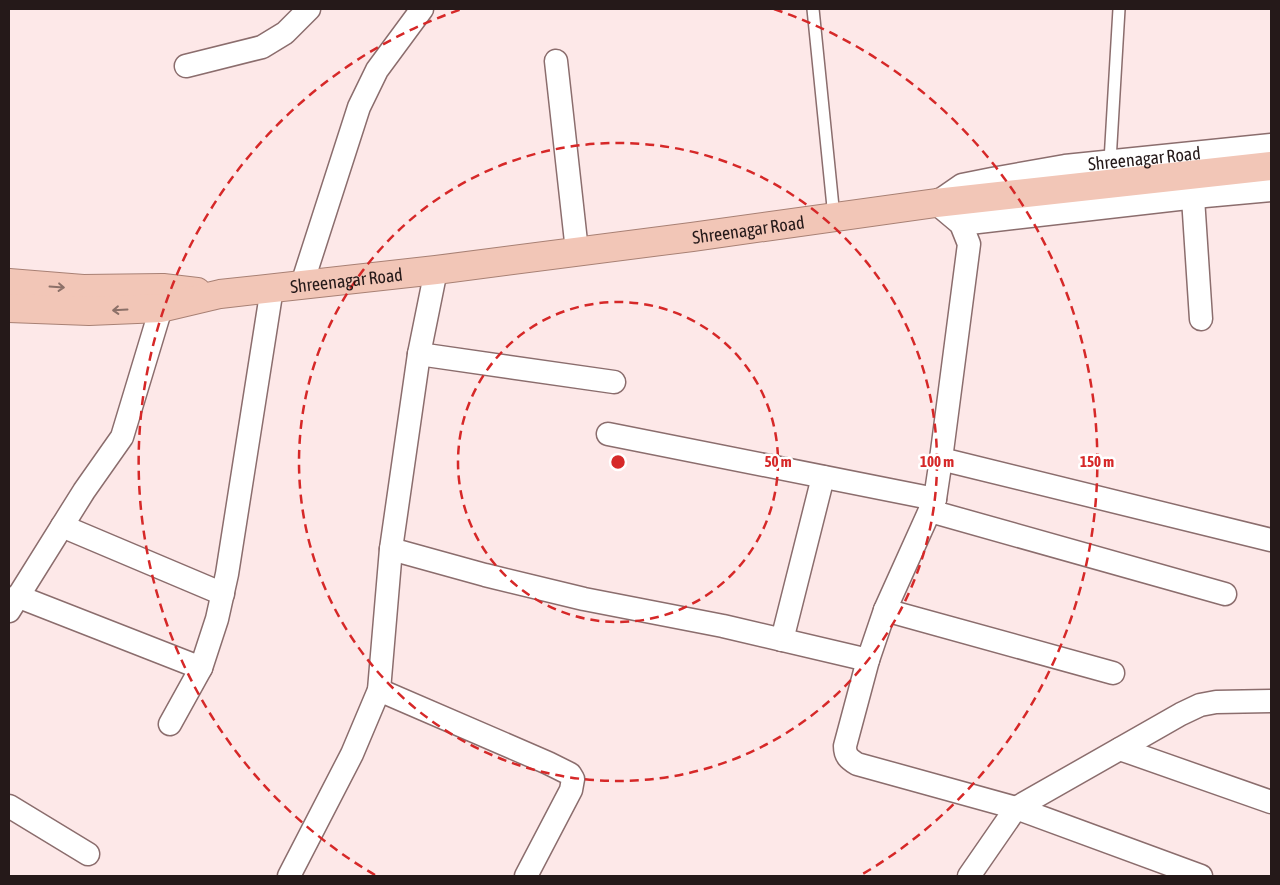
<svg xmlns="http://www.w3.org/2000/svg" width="1280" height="885" font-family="'Asap Condensed',sans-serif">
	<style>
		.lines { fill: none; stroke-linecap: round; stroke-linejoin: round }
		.service-casing { stroke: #8b6d6d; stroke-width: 14 }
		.minor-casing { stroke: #8b6d6d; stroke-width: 25 }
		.trunk-casing { stroke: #a88074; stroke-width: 30 }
		.service { stroke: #fff; stroke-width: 11 }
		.minor { stroke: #fff; stroke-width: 22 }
		.trunk { stroke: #f2c6b7; stroke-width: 28 }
		.oneway { stroke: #8c7068 }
		.ring { fill: none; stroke: #d62828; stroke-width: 2.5; stroke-dasharray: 9 6 }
		.labels { text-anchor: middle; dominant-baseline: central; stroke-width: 5; stroke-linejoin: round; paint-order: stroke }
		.street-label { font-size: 18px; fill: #251919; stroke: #fff }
		.centre { fill: #d62828; stroke: #fff; stroke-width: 2.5 }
		.ring-label { font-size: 15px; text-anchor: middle; font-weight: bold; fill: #d62828; stroke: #fff; stroke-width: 5; stroke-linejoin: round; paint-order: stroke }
	</style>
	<rect width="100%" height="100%" fill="#fde8e8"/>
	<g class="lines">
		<g class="service-casing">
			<path id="service" d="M813 9 834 217
				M1110 161 1119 9"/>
		</g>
		<g class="minor-casing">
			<g id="minor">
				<path d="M556 61 577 251"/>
				<path d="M186 66 262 47 285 33 309 9"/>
				<path d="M1193 198 1201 319"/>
				<path d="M961 224 1205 196 1271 190"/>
				<path d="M302 284 359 107 377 70 422 9"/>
				<path d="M419 354 614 382"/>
				<path d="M608 434 935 499"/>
				<path d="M941 459 1271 540"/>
				<path d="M930 511 1225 594"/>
				<path d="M62 526 223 594"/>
				<path id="s1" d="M391 549 485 575 584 599 723 626 868 660 885 610 935 499 941 459 969 244 961 224 936 203 962 185 992 179 1065 166 1271 145"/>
				<path d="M17 596 201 668"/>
				<path d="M885 610 1113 673"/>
				<path d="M9 611 84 491 122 437 161 308 163 292"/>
				<path d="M782 640 823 477"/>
				<path d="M868 660 845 746C845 756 849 759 857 764L1016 808 1201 876"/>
				<path d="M379 690 548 763 570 774 573 779 571 790 526 876"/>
				<path d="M170 724 201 668 217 619 227 574 272 288"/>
				<path d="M1120 749 1271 802"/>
				<path d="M9 806 88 854"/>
				<path d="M289 876 352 754 379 690 391 549 419 354 436 270"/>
				<path d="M969 876 1016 808 1181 714 1200 705 1216 702 1271 701"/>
			</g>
		</g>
		<g class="trunk-casing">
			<g id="trunk">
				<path d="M9 283 83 289 163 288 197 292"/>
				<path id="s2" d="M9 308 89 311 161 308 220 294 436 270 692 237 936 203 1271 166"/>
			</g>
		</g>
		<use href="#service" class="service"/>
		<use href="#minor" class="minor"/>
		<use href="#trunk" class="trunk"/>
	</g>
	<defs><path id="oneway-shaft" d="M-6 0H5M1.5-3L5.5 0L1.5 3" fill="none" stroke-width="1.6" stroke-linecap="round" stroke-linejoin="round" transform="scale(1.25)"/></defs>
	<g class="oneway">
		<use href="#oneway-shaft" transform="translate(57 287) rotate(4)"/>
		<use href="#oneway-shaft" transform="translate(120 310) rotate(177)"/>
	</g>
	<g class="ring">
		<circle cx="618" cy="462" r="160"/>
		<circle cx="618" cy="462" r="319"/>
		<path d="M375 875A479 479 0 0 1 462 9M774 9A479 479 0 0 1 861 875"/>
	</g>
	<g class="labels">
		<g class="street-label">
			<text stroke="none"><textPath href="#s1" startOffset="1192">Shreenagar Road</textPath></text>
			<text stroke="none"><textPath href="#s2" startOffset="745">Shreenagar Road</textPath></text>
			<text stroke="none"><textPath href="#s2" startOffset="340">Shreenagar Road</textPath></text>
		</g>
	</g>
	<circle cx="618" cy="462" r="8" class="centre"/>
	<g class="ring-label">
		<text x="778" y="467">50 m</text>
		<text x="937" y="467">100 m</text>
		<text x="1097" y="467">150 m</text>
	</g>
	<rect width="1280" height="885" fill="none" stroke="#251919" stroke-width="20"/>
</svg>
